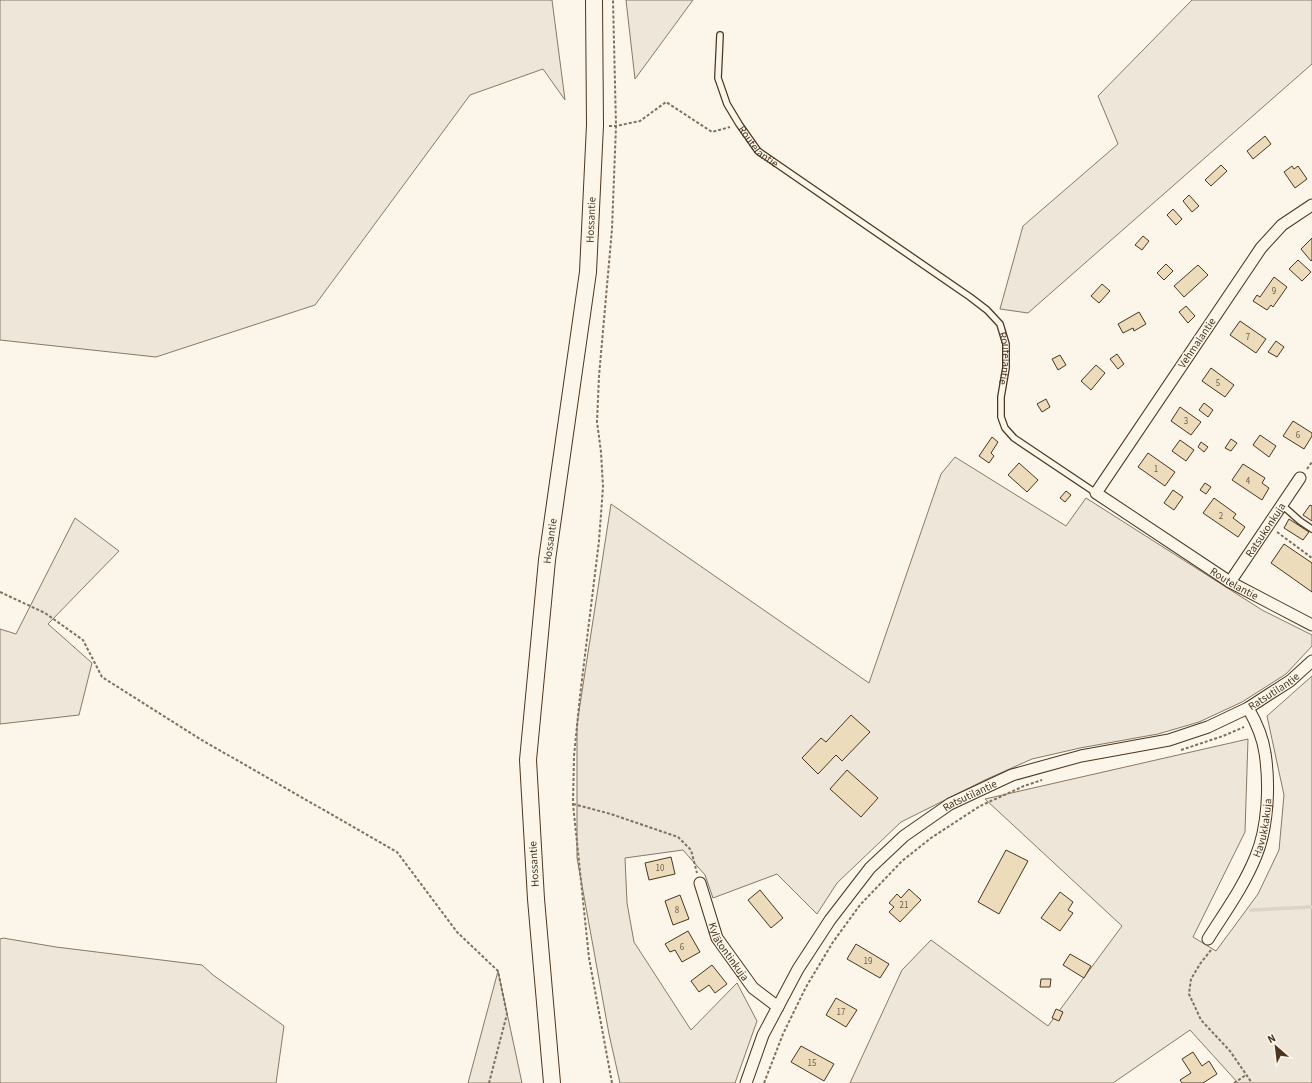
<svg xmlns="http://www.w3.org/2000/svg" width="1312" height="1083" font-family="'Source Sans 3',sans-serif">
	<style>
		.green { fill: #ede6d9; stroke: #887966 }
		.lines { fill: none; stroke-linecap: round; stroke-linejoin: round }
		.stream { stroke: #dcd4c6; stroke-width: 3.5 }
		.building { fill: #ecdcbc; stroke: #4a3520 }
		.service-casing { stroke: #4a3520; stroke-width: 8 }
		.minor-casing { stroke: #4a3520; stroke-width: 13 }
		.secondary-casing { stroke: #4a3520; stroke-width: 18 }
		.path { stroke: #7f6f5c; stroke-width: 2; stroke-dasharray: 3 2; stroke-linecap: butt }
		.service { stroke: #fbf6e9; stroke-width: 5.5 }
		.minor { stroke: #fbf6e9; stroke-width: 11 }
		.secondary { stroke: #fbf6e9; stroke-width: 16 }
		.labels { text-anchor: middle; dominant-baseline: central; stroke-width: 3; stroke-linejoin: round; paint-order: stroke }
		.number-label { font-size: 9px; fill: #725f47 }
		.street-label { font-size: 11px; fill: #4a3520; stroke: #fbf6e9 }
	</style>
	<rect width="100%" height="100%" fill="#fbf6e9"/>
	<path class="green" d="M0 0H552L565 100 543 69 470 95 315 305 156 357 0 340Z
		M626 0H693L635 79Z
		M1192 0H1312V64L1028 313 1000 309 1023 226 1118 144 1098 96Z
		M955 457 1066 526 1086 498 1262 610 1312 635V646L1286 674 1242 702 1199 722 1158 734 1080 748 1032 759 987 779 901 822 837 883 817 914 777 874 713 898 705 875 683 850 625 858 627 903 634 942 691 1030 737 983 757 1021 735 1083H620L609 1034 577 858V724L611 504 869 683 941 474Z
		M75 518 119 551 48 624 92 663 79 715 0 724V629L16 634Z
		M1312 676V1083H1238L1190 1030 1113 1083H850L902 970 931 940 1048 1026 1122 926 985 799 1248 739 1245 832 1193 937 1216 951 1258 894 1279 850 1284 795 1267 716Z
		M3 938 56 947 202 965 213 975 284 1026 276 1083H0V939Z
		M498 971 522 1083H468Z"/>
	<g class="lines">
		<path class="stream" d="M1251 910 1312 907"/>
	</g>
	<path class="building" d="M1265 136 1271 144 1253 159 1247 151Z
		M1221 165 1227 171 1211 186 1205 180Z
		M1292 166 1294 169 1298 166 1307 179 1295 188 1284 172Z
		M1189 195 1199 206 1192 212 1183 201Z
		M1173 209 1182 219 1176 225 1167 215Z
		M1143 236 1149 241 1142 250 1135 245Z
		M1312 238V260L1311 261 1301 249Z
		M1298 260 1311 272 1302 281 1289 269Z
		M1166 264 1173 271 1164 280 1157 273Z
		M1198 265 1208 275 1184 297 1174 286Z
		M1274 277 1287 287 1273 307 1271 305 1267 310 1253 301 1257 295 1260 297Z
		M1102 284 1110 291 1099 303 1091 296Z
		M1186 306 1195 316 1188 323 1179 312Z
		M1139 312 1146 324 1134 331 1133 328 1123 333 1118 324Z
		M1240 321 1266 339 1256 353 1230 335Z
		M1276 341 1284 347 1277 357 1268 352Z
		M1117 354 1124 364 1118 369 1110 359Z
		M1060 355 1066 365 1058 370 1052 359Z
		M1096 365 1105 373 1091 390 1081 381Z
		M1211 368 1234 385 1225 397 1202 381Z
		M1046 399 1050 407 1042 412 1037 404Z
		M1204 403 1213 410 1208 417 1199 410Z
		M1180 407 1201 422 1191 435 1171 421Z
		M1293 421 1312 433V436L1304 449 1283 436Z
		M1260 435 1276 446 1269 457 1253 445Z
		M992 437 998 442 991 453 994 456 989 463 979 456Z
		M1231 439 1237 443 1231 451 1225 448Z
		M1180 440 1194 450 1186 461 1172 451Z
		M1201 442 1208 447 1204 452 1198 447Z
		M1148 453 1175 472 1165 486 1138 467Z
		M1019 463 1038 480 1027 492 1008 475Z
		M1243 464 1265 478 1262 483 1269 488 1262 500 1232 480Z
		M1205 483 1211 487 1206 494 1200 490Z
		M1173 490 1183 497 1174 510 1164 503Z
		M1066 491 1071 495 1065 502 1060 498Z
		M1214 498 1236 514 1233 518 1245 527 1238 537 1203 513Z
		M1310 505 1312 506V521L1303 515Z
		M1289 519 1309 532 1303 540 1284 528Z
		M1284 544 1312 563V592L1271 563Z
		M851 715 870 732 842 761 836 755 818 774 802 758 821 738 826 742Z
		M847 770 878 798 861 817 830 789Z
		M1006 850 1028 861 999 914 978 902Z
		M671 857 675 874 649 880 645 863Z
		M909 889 921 900 900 922 889 912 894 907 889 903 897 894 901 898Z
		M760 890 783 918 771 928 748 900Z
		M1060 892 1073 902 1068 910 1073 913 1060 931 1041 918Z
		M680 895 689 919 673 925 665 901Z
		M688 931 700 952 682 962 675 950 670 952 665 944Z
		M856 944 889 964 880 978 847 959Z
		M1070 954 1091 966 1084 978 1063 965Z
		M712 965 727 984 715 993 709 985 699 992 691 981Z
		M1041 979H1051L1050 987H1040Z
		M836 998 857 1010 846 1027 826 1015Z
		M1056 1009 1063 1012 1059 1021 1052 1018Z
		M801 1046 834 1064 824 1081 791 1062Z
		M1193 1052 1202 1066 1209 1061 1217 1074 1203 1083H1182L1180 1080 1191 1073 1182 1059Z"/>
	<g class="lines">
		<g class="service-casing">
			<g id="service">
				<path id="s1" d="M720 35 718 78 727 104 739 124 758 151 970 297 987 310 1000 324 1006 344V368L1001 397V417L1005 428 1014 438 1096 493"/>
				<path d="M1282 505 1300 521 1312 529"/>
			</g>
		</g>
		<g class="minor-casing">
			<g id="minor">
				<path id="s2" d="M1312 205 1282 225 1261 248 1096 493 1230 582 1312 625"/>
				<path id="s3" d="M1230 582 1300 478"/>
				<path id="s4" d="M700 883 717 938 753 988 778 1007"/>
				<path id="s5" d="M1208 939C1225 912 1244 886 1256 856 1268 827 1270 785 1265 753 1263 738 1256 722 1248 708"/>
				<path id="s6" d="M746 1083 763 1035 798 969 830 920 870 868 904 836 950 804 1012 775 1081 756 1169 740 1208 727 1248 708 1268 695 1290 681 1312 661"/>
			</g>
		</g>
		<g class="secondary-casing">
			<g id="secondary">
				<path id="s7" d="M552 1083 536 899 528 760 547 560 588 272 595 125 594 0"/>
			</g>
		</g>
		<path class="path" d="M609 126H616L640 121 666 102 712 132 730 127
			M1307 469 1312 462
			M1277 532 1312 558
			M0 592 45 613 83 640 102 677 200 739 397 852 457 932 498 971 507 1014 489 1083
			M1181 750 1223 736 1244 727
			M573 804 611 814 678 837 691 850 697 873
			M1211 950 1200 964 1191 979 1189 994 1201 1020 1230 1051 1252 1083
			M612 1083 589 958 573 804 574 756 580 696 599 541 603 487 601 452 597 422 599 376 612 229 616 126 613 0
			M764 1083 783 1034 806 987 833 942 860 905 902 861 931 838 980 806 1024 786 1042 780
			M1234 1083 1246 1075"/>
		<use href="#service" class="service"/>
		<use href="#minor" class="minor"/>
		<use href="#secondary" class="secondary"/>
	</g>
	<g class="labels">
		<g class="number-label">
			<text x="1274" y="291">9</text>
			<text x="1248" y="337">7</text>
			<text x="1218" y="383">5</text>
			<text x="1186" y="421">3</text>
			<text x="1298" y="435">6</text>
			<text x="1156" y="469">1</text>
			<text x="1248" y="481">4</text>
			<text x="1221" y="516">2</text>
			<text x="660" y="868">10</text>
			<text x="904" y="905">21</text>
			<text x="677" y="910">8</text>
			<text x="682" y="947">6</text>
			<text x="868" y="961">19</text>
			<text x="841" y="1012">17</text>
			<text x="812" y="1063">15</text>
		</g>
		<g class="street-label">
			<text stroke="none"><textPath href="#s1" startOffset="124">Routelantie</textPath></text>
			<text stroke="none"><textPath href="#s7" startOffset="868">Hossantie</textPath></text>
			<text transform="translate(1197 343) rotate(-56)">Vehmalantie</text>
			<text stroke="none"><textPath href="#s1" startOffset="460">Routelantie</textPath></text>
			<text stroke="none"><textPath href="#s3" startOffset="63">Ratsukonkuja</textPath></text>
			<text stroke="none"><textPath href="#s7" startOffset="544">Hossantie</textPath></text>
			<text stroke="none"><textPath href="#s2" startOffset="528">Routelantie</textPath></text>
			<text stroke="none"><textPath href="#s6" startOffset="698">Ratsutilantie</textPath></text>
			<text stroke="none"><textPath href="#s6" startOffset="374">Ratsutilantie</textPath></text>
			<text stroke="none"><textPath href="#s5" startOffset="125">Havukkakuja</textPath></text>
			<text transform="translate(534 864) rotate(-93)">Hossantie</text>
			<text stroke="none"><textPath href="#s4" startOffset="75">Kylätontinkuja</textPath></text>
		</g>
	</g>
	<g transform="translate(1276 1047) rotate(332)" stroke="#fbf6e9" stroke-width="3" paint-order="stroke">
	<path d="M0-3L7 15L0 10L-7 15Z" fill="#4a3520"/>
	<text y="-6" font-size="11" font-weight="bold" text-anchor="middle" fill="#4a3520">N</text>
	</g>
</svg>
